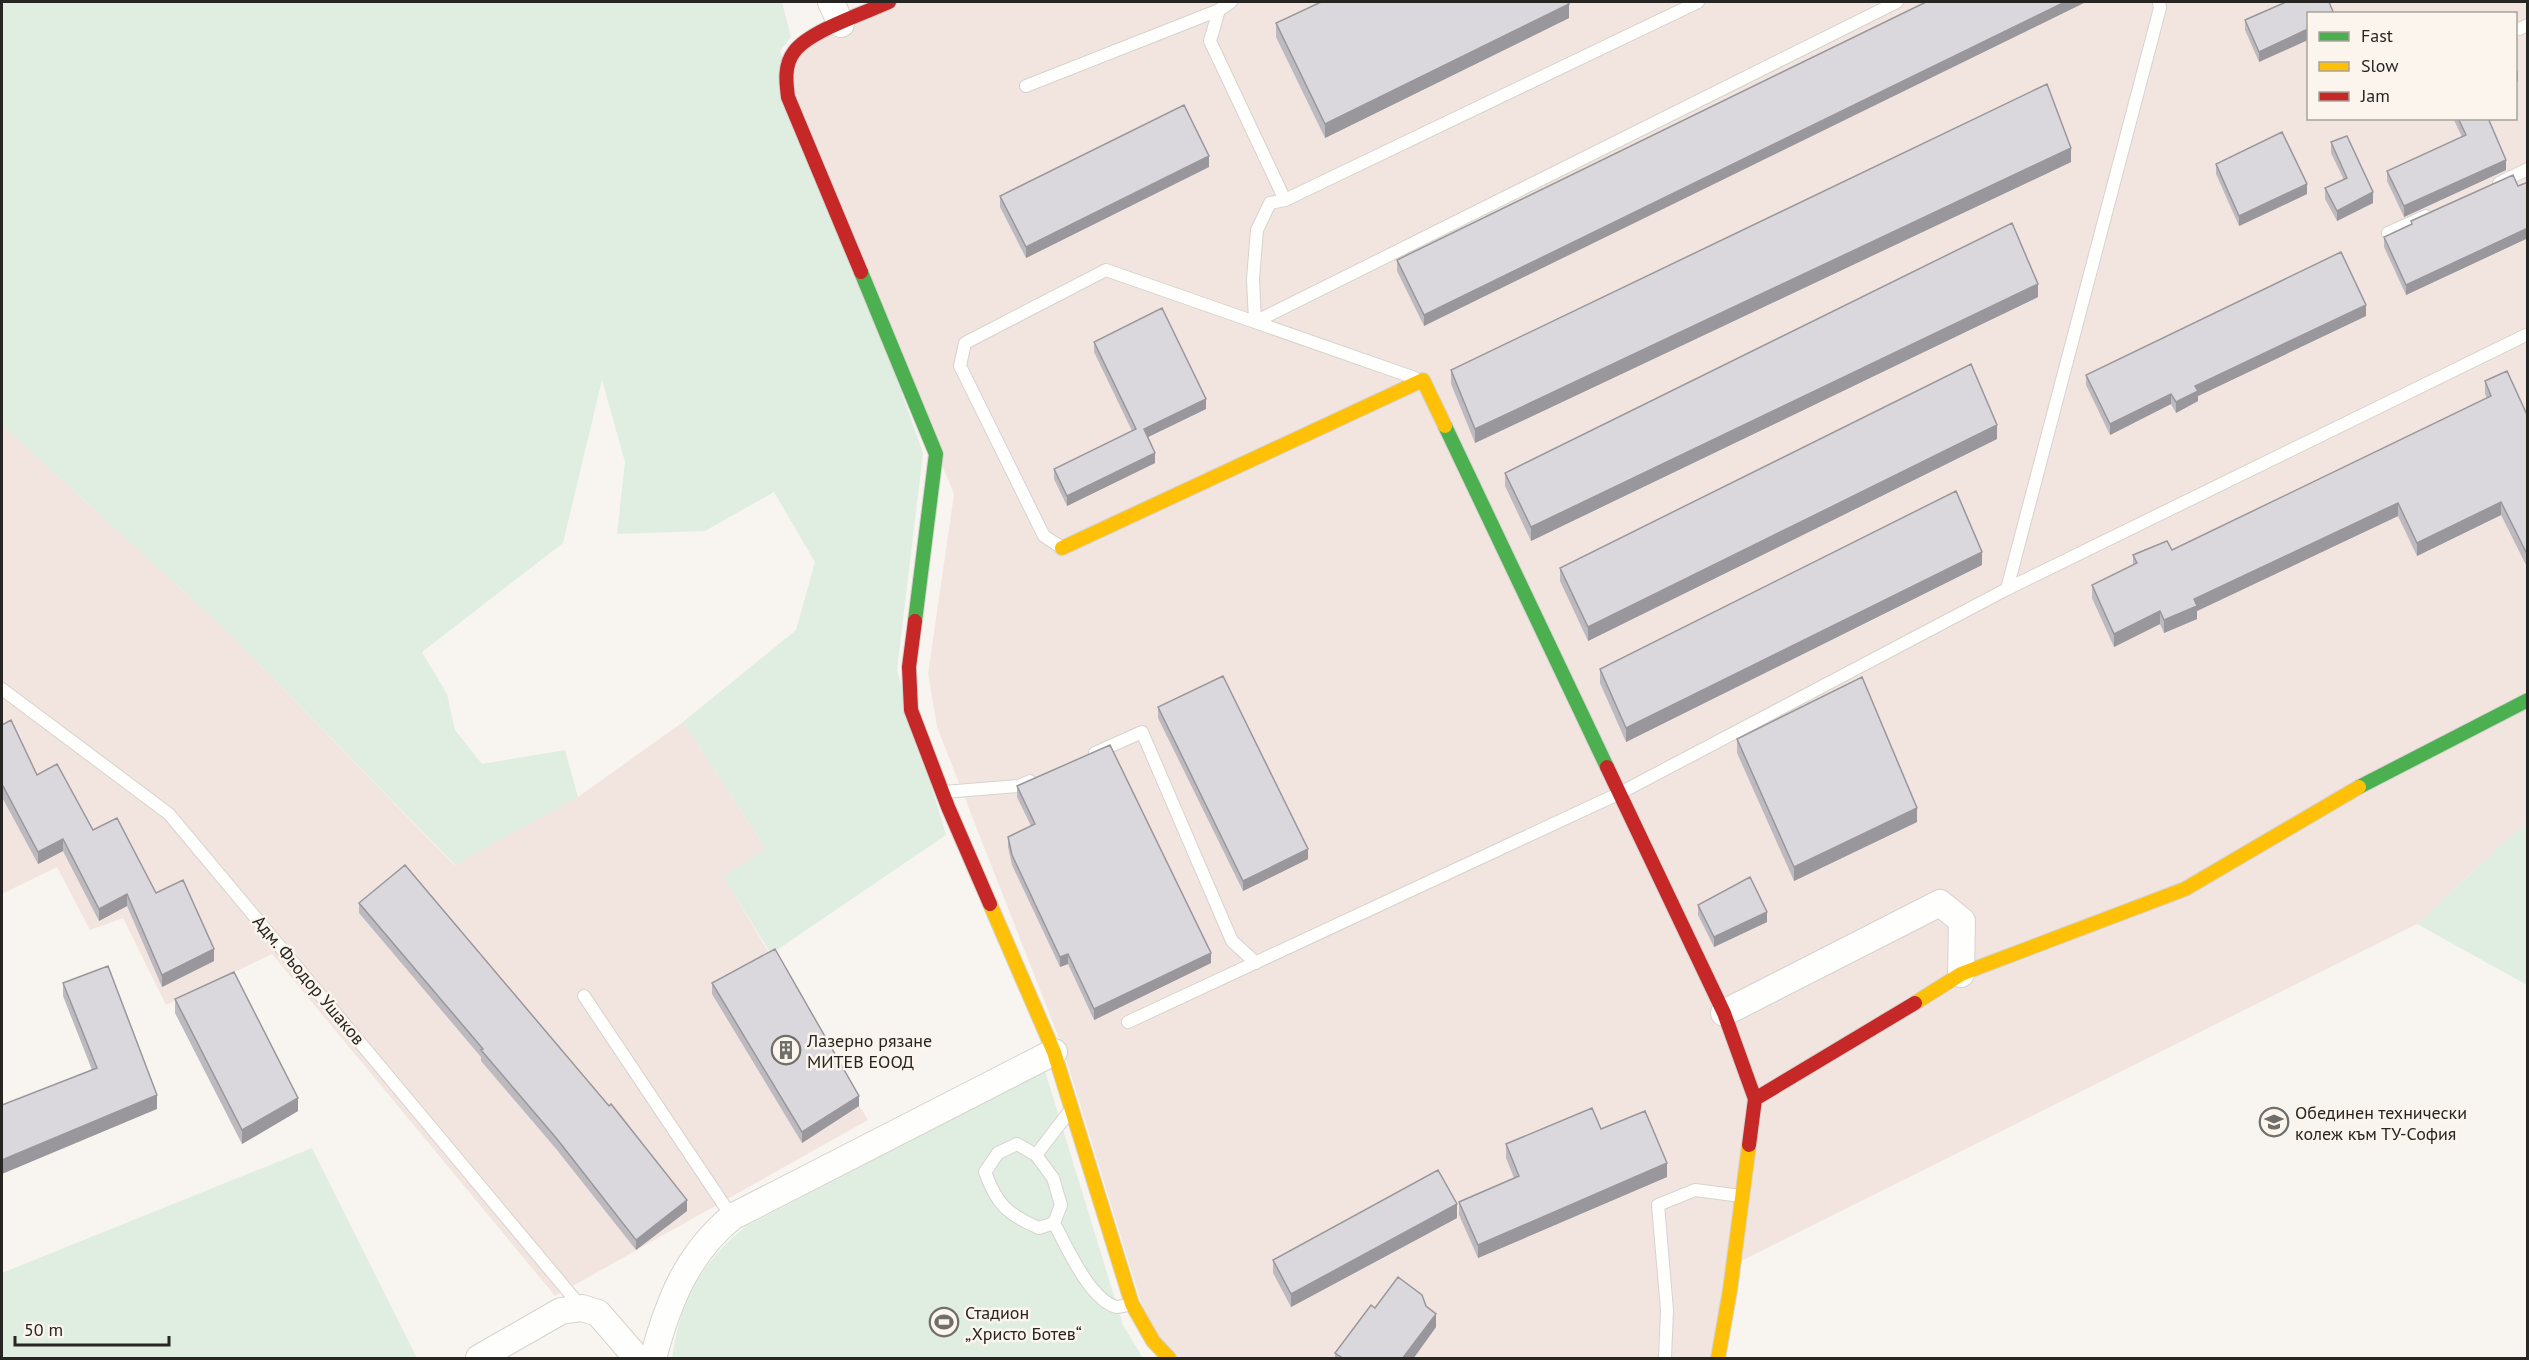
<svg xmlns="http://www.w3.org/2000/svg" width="2529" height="1360" font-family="'PT Sans',sans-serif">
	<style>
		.industrial { fill: #f2e5e0; fill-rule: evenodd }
		.green { fill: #dfeee1 }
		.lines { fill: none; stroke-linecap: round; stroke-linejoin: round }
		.lane-casing { stroke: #d5d3cf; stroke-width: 14 }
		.street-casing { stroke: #d5d3cf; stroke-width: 28 }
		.fast-casing { stroke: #d5d3cf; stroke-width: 16 }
		.slow-casing { stroke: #d5d3cf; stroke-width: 16 }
		.jam-casing { stroke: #d5d3cf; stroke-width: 16 }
		.lane { stroke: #fefefd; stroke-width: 12 }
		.street { stroke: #fefefd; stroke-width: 26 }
		.fast { stroke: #4caf50; stroke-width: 14 }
		.slow { stroke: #ffc107; stroke-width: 14 }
		.jam { stroke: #c62828; stroke-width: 14 }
		.wall { fill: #bcbabe }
		.shaded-wall { fill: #99979b }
		.building { fill: #dbd8dd; stroke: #99979b; stroke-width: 1.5 }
		.labels { text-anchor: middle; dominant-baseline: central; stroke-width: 5; stroke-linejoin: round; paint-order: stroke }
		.street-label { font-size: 18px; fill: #272522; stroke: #fcf5ed }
		.poi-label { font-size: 18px; fill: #272522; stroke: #fcf5ed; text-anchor: start }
	</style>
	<rect width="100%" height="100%" fill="#f8f5f0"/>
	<path class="industrial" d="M889 2H2527V821L2417 924 1731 1266 1716 1358H1169L1153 1341 1062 1046 937 727 928 674 954 494 788 97 794 50ZM2308 14H2516V118H2308Z
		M2 425 229 633 454 865 578 797 683 722 766 849 724 877 868 1120 555 1296 272 954 166 1005 123 918 90 930 57 867 2 894Z"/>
	<path class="green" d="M2 2H782L791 37 780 51 923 453 897 670 946 835 771 954 723 876 766 849 683 722 796 630 815 562 774 492 705 531 617 534 625 462 602 380 563 543 422 652 447 694 455 730 482 764 565 750 578 797 455 865 229 633 2 425Z
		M2527 821V985L2417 924Z
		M1045 1071 1123 1325 1143 1358H672C682 1297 698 1267 746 1226Z
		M312 1148 417 1358H2V1273Z"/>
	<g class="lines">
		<g class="lane-casing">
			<path id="lane" d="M2519 29 2528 25
				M1026 86 1219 10
				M2499 183 2528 169
				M1285 200 1698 2
				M2388 233 2426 216
				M1415 378 1255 322 1897 2
				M1061 547 1044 536 960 366 965 343 1106 270 1255 322 1253 279 1257 230 1270 203 1285 200 1210 41 1219 10 1231 2
				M2007 589 2160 8 2159 2
				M2 689 169 814 582 1308
				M1095 753 1142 732 1232 941 1256 963
				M944 792 1019 786 1030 781
				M584 996 732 1217
				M1128 1022 1620 793 2007 589 2528 334
				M1036 1155 1017 1144 998 1153 985 1172C997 1205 1007 1214 1039 1228L1054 1223 1061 1205 1053 1178 1036 1155 1069 1112
				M1054 1223C1066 1245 1090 1301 1117 1307 1121 1307 1127 1305 1131 1304
				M1665 1358 1667 1310 1658 1205 1695 1190 1741 1196"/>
		</g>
		<g class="street-casing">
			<path id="street" d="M831 2 841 24
				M1724 1013 1940 903 1962 921 1961 974
				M479 1358 561 1311 582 1308 598 1313 637 1358
				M653 1358C668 1303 686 1255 732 1217L1054 1052"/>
		</g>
		<g class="fast-casing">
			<path id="fast" d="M861 272 936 454 915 621
				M1445 426 1607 767
				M2359 787 2528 700"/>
		</g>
		<g class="slow-casing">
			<path id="slow" d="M1062 548 1423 380 1445 426
				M990 904 1054 1052 1132 1304 1153 1341 1169 1358
				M1915 1003 1961 974 2185 889 2359 787
				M1718 1358 1730 1290 1749 1145"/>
		</g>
		<g class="jam-casing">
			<path id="jam" d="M861 272 788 97C786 82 784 65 794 52 809 31 865 13 889 2
				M915 621 909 667 911 710 948 807 990 904
				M1607 767 1724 1013 1755 1099 1749 1145
				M1755 1099 1915 1003"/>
		</g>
		<use href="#lane" class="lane"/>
		<use href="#street" class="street"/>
		<use href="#fast" class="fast"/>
		<use href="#slow" class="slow"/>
		<use href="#jam" class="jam"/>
	</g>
	<path class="wall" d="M1926 2 1424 326 1397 271V260Z
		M2286 2 2259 62 2245 30V20Z
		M1569 18 1325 138 1276 37V23Z
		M2453 118H2488L2506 170 2404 217 2387 181V171L2462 137Z
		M2331 142 2373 203 2337 221 2325 199V188L2344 180 2331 153Z
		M2071 162 1475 443 1451 384V370Z
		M2216 164 2307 194 2239 226 2216 174Z
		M1209 167 1026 258 1000 207V196Z
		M2528 182V238L2406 295 2384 247V237L2411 224V221L2518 186Z
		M2038 297 1531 541 1505 486V473Z
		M2366 316 2198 396V401L2176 413 2171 404 2110 435 2086 385V375Z
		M1094 342 1206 409 1148 437 1155 463 1067 506 1054 479V469L1132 431 1094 352Z
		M2485 381 2528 417V569L2501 515 2417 556 2398 516 2197 611V619L2164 633 2160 624 2114 647 2092 598V585L2133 565V555L2172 550 2487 398 2485 394Z
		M1997 439 1588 641 1560 581V568Z
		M1982 565 1626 742 1600 683V669Z
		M1158 707 1308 859 1243 891 1158 718Z
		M2 725 37 775 156 893 214 961 162 987 127 906 99 921 63 851 38 864 3 799H2Z
		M1737 739 1917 822 1794 881 1737 753Z
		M1017 786 1211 963 1094 1020 1068 964 1060 967 1012 865 1008 847V837L1031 826 1017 797Z
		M359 903 687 1211 636 1250 557 1150 481 1061V1057L359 913Z
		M1698 905 1767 922 1714 947 1698 915Z
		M63 983 157 1109 92 1070 63 996Z
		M712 983 859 1106 802 1143 712 994Z
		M175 999 298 1111 242 1144 175 1013Z
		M1601 1129 1667 1177 1478 1258 1459 1215V1202L1514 1178 1506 1158V1144Z
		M1457 1218 1291 1307 1273 1273V1260Z
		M1426 1306 1436 1327 1413 1359H1335V1353L1375 1308Z"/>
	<path class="shaded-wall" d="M2065 2H2086L1424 326V315Z
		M1569 4V18L1325 138V124Z
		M2308 29V40L2259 62V52Z
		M2518 71V81L2516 82V72Z
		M2071 148V162L1475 443V429Z
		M1209 156V167L1026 258V247Z
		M2506 160V170L2404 217V206Z
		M2307 184V194L2239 226V216Z
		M2373 192V203L2337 221V211Z
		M2528 228V238L2406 295V285Z
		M2038 284V297L1531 541V527Z
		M2366 305V316L2198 396V401L2176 413V402L2195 386Z
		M2171 394V404L2110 435V424Z
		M1206 399V409L1144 439V429Z
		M1997 425V439L1588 641V627Z
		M1155 453V463L1067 506V496Z
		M2501 502V515L2417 556V543Z
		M2398 503V516L2197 611V619L2164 633V620L2194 599Z
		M1982 552V565L1626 742V728Z
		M2160 611V624L2114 647V634Z
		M3 786V799H2V787Z
		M1917 808V822L1794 881V867Z
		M63 839V851L38 864V852Z
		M1308 849V859L1243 891V881Z
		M127 894V906L99 921V909Z
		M1767 912V922L1714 947V937Z
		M214 949V961L162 987V975Z
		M1211 953V963L1094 1020V1009Z
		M1068 954V964L1060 967V957Z
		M157 1095V1109L2 1174V1160Z
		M859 1096V1106L802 1143V1132Z
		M298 1098V1111L242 1144V1130Z
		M1667 1163V1177L1478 1258V1245Z
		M687 1200V1211L636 1250V1240Z
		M1457 1204V1218L1291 1307V1294Z
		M1436 1314V1327L1413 1359H1402Z"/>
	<path class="building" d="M1321 2H1567L1569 4 1325 124 1276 23Z
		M1926 2H2065L1424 315 1397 260Z
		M2286 2H2329L2334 14H2308V29L2259 52 2245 20Z
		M2047 84 2071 148 1475 429 1451 370Z
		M1184 105 1209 156 1026 247 1000 196Z
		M2458 118H2488L2506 160 2404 206 2387 171 2466 135Z
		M2282 132 2307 184 2239 216 2216 164Z
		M2347 136 2373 192 2337 211 2325 188 2347 178 2331 142Z
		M2513 175 2518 186 2528 182V228L2406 285 2384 237 2412 224 2411 221Z
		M2012 223 2038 284 1531 527 1505 473Z
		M2341 252 2366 305 2195 386 2198 391 2176 402 2171 394 2110 424 2086 375Z
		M1162 308 1206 399 1144 429 1155 453 1067 496 1054 469 1136 429 1094 342Z
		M1971 364 1997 425 1588 627 1560 568Z
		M2507 371 2528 417V556L2501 502 2417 543 2398 503 2194 599 2197 606 2164 620 2160 611 2114 634 2092 585 2137 563 2133 555 2167 541 2172 550 2491 396 2485 381Z
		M1956 491 1982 552 1626 728 1600 669Z
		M1223 676 1308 849 1243 881 1158 707Z
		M1862 677 1917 808 1794 867 1737 739Z
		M11 720 37 775 57 764 93 830 117 818 156 893 183 880 214 949 162 975 127 894 99 909 63 839 38 852 3 786 2 787V725Z
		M1110 745 1211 953 1094 1009 1068 954 1060 957 1012 855 1008 837 1035 824 1017 786Z
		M405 865 609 1106 611 1104 687 1200 636 1240 557 1139 481 1050 483 1049 359 903Z
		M1750 877 1767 912 1714 937 1698 905Z
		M775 949 859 1096 802 1132 712 983Z
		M108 966 157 1095 2 1160V1105L97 1068 63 983Z
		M234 972 298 1098 242 1130 175 999Z
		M1592 1108 1601 1129 1645 1111 1667 1163 1478 1245 1459 1202 1519 1176 1506 1144Z
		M1438 1170 1457 1204 1291 1294 1273 1260Z
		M1398 1277 1422 1295 1426 1306 1436 1314 1402 1359H1340L1341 1357 1335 1353 1371 1305 1375 1308Z"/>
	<defs>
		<g id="building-ring" transform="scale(1.5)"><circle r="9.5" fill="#fcf5ed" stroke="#706e6a" stroke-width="1.5"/><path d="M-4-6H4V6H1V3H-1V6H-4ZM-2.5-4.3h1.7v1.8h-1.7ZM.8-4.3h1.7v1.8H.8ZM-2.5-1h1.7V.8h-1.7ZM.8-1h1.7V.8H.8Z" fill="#706e6a"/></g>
		<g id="university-ring" transform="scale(1.5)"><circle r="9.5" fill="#fcf5ed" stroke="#706e6a" stroke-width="1.5"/><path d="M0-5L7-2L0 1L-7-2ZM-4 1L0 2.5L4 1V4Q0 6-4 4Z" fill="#706e6a"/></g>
		<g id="stadium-ring" transform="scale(1.5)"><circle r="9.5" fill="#fcf5ed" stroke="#706e6a" stroke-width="1.5"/><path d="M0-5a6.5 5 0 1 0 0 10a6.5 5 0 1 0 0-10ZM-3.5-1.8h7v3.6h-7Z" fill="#706e6a"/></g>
	</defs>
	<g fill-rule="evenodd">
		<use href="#building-ring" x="786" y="1050"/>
		<use href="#university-ring" x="2274" y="1122"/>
		<use href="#stadium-ring" x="944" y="1322"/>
	</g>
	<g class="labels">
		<g class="street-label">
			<text transform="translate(309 980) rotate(50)">Адм. Фьодор Ушаков</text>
		</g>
		<g class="poi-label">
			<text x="807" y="1040">Лазерно рязане<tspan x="807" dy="21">МИТЕВ ЕООД</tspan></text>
			<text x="2295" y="1112">Обединен технически<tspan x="2295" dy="21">колеж към ТУ-София</tspan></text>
			<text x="965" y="1312">Стадион<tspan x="965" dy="21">„Христо Ботев“</tspan></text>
		</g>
	</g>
	<rect width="2529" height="1360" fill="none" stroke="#272522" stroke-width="6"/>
	<rect x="2307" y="12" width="210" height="108" fill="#fcf5ed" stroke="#a7a29c" stroke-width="1.5"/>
	<rect x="2319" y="32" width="30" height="9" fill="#4caf50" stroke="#a7a29c" stroke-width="1.5"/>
	<text x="2361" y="42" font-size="18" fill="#272522">Fast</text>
	<rect x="2319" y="62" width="30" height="9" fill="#ffc107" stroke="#a7a29c" stroke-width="1.5"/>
	<text x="2361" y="72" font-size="18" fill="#272522">Slow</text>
	<rect x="2319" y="92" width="30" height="9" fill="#c62828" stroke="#a7a29c" stroke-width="1.5"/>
	<text x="2361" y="102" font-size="18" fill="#272522">Jam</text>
	<path d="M15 1336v9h154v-9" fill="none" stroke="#272522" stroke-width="3"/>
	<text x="24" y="1336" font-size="18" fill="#272522" stroke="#fcf5ed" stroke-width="4.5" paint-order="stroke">50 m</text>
</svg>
